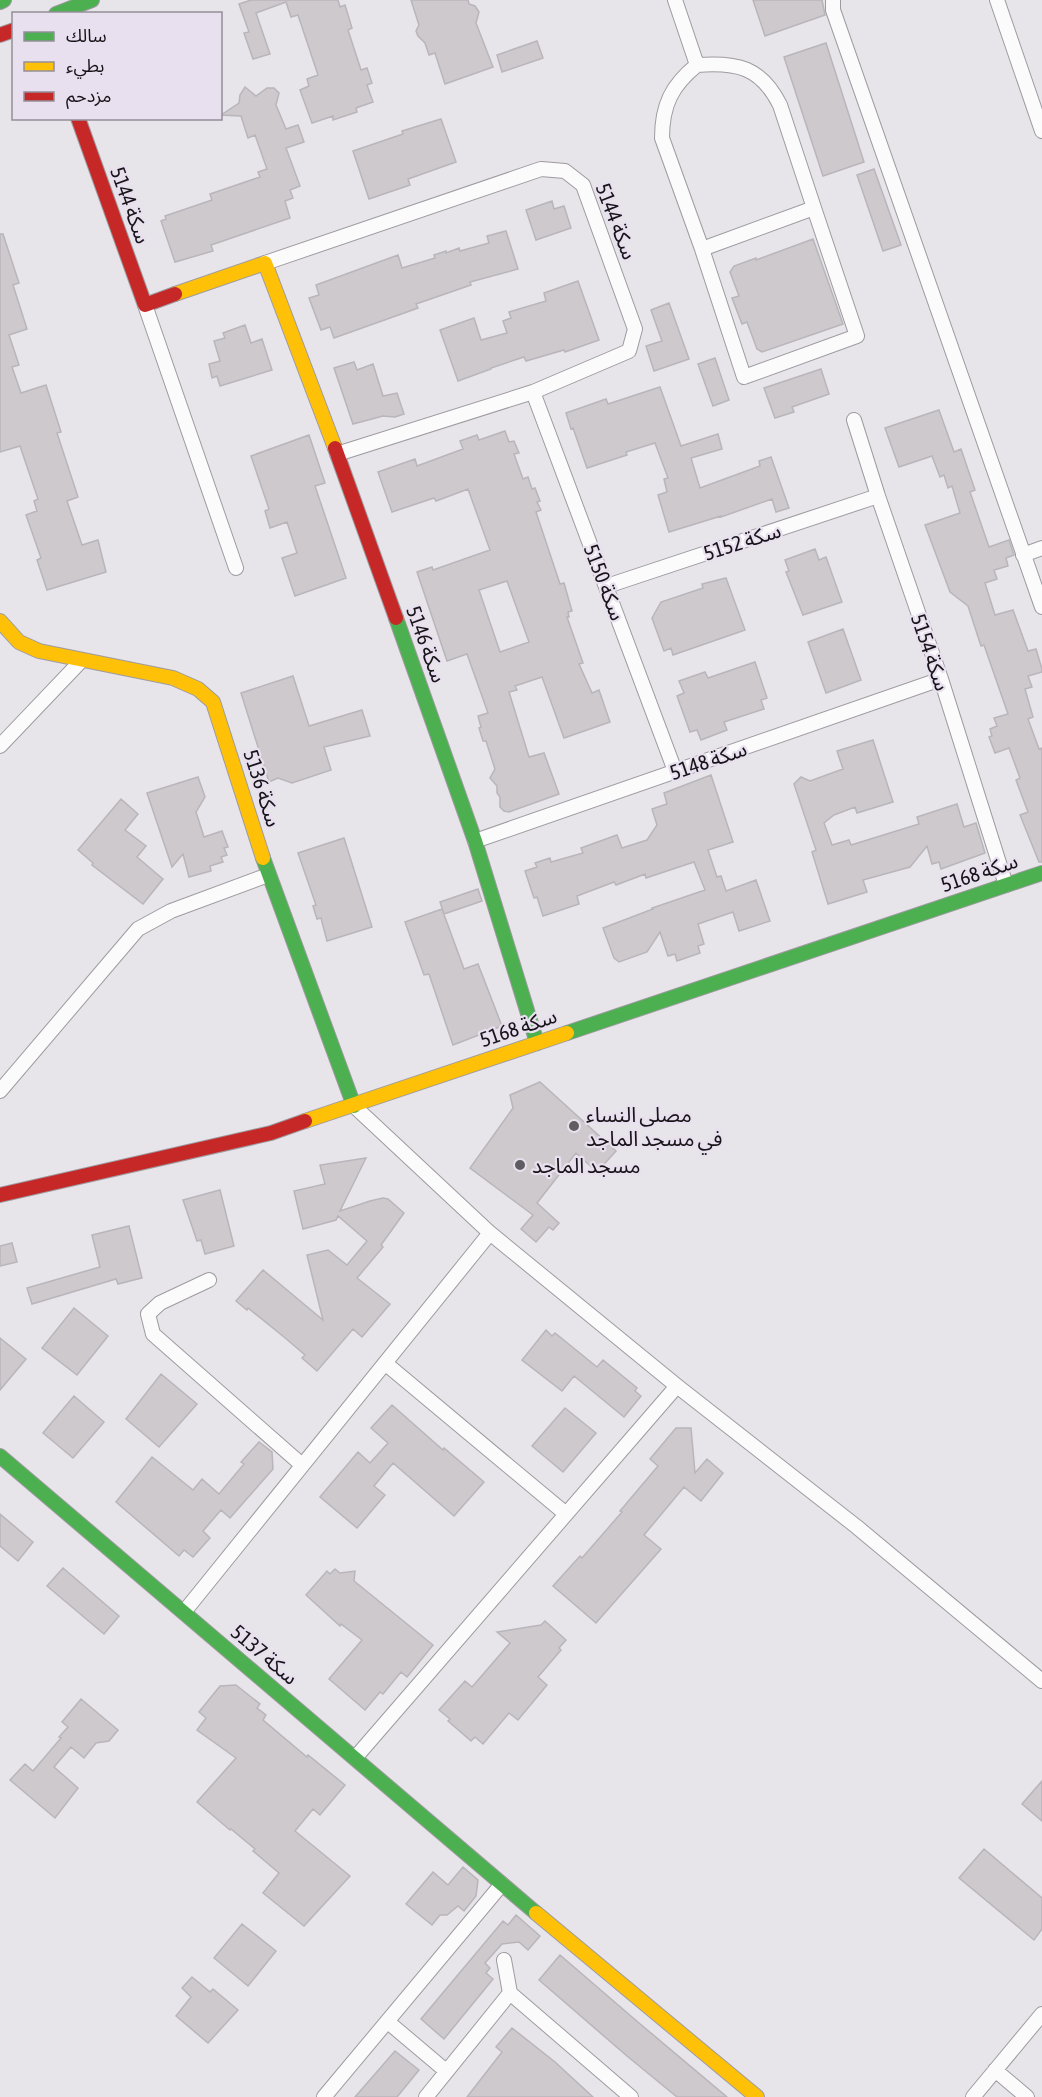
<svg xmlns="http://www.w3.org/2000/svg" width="1042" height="2097" font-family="'Asap Condensed','Noto Sans Arabic',sans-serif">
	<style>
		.building { fill: #cdc9cd; stroke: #b9b5ba; stroke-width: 1.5; fill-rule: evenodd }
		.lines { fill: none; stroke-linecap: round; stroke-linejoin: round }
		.street-casing { stroke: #9e9ba0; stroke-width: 16 }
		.fast-casing { stroke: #9e9ba0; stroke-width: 16 }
		.slow-casing { stroke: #9e9ba0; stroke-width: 16 }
		.jam-casing { stroke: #9e9ba0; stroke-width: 16 }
		.street { stroke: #fbfbfc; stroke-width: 14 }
		.fast { stroke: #4caf50; stroke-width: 14 }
		.slow { stroke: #ffc107; stroke-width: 14 }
		.jam { stroke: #c62828; stroke-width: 14 }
		.poi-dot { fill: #605d62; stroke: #e8e0ee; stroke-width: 2 }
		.labels { text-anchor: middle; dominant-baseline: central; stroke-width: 4.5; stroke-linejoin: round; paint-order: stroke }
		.street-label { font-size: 21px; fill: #171419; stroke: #e8e0ee }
		.poi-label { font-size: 21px; fill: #171419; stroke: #e8e0ee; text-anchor: start }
	</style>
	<rect width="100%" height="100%" fill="#e7e4ea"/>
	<path class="building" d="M251 0H338L340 7 345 5 352 28 348 30 361 70 367 68 372 83 367 85 373 102 356 108 357 112 333 120V116L312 123 300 90 309 86 307 79 318 75 298 15 291 17 286 2 256 13 270 54 253 59 244 33 249 32 239 4Z
		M411 0H468L469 4 475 6 479 12 476 23 493 67 445 84 435 53 429 55 425 43 418 36 416 31 419 25Z
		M753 0H822L825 15 765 36Z
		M537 41 543 58 502 72 497 55Z
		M826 43 864 162 823 176 784 57Z
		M245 87 256 96 267 88H274L279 93 276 105 286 129 298 125 304 142 286 148 300 186 290 190 293 198 285 201 290 218 211 245 213 251 175 262 161 221 166 219 165 216 212 200 210 194 260 177 258 172 267 169 255 135 248 138 241 116 221 115 239 103 240 95Z
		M441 119 456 162 408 179 410 185 369 199 353 151 403 134 402 131Z
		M874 169 901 245 883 251 857 175Z
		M552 201 554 209 564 206 571 228 536 240 526 210Z
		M506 231 518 269 470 282 471 285 416 304 418 308 334 338 330 327 321 330 309 298 319 295 316 285 398 255 402 268 435 258 434 255 446 251V253L459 248 460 251 489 243 487 236Z
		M0 234H3L19 283 13 285 27 329 9 335 19 365 12 367 21 393 46 385 61 432 57 433 78 497 67 501 82 545 98 540 106 572 47 590 37 560 41 558 26 515 37 511 34 501 38 499 20 446 0 452Z
		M813 239 843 324 762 352 757 349 747 322 742 324 732 298 739 296 730 272 734 266 756 258V260Z
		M578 281 599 340 565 352 564 350 526 361 524 357 491 368V369L458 381 440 330 474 318 481 340 507 333 503 321 511 318 509 312 546 301 544 293Z
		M669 303 689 359 654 371 646 346 662 341 651 310Z
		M245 325 251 343 262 339 272 370 220 386 217 376 212 378 209 364 220 361 214 341 225 338 223 333Z
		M715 358 729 400 713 406 698 364Z
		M354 362 357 370 373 364 383 396 397 393 404 414 395 417 383 416 353 424 334 368Z
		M821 369 829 394 792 407 794 412 775 418 764 388Z
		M660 387 681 446 718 434 722 449 691 458 700 488 760 466 759 461 771 457 789 508 776 512 772 499 721 517V516L669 532 658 495 667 492 664 479 668 478 655 443 626 452 627 455 587 468 573 428 571 429 566 413 606 399 608 404Z
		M939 410 954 452 961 449 975 490 970 492 989 547 1009 540 1014 555 1006 558 1008 566 994 570 997 579 985 583 995 615 1013 610 1028 651 1036 649 1042 669V672L1028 676 1032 687 1025 689 1033 717 1028 719 1039 749 1042 748V862H1039L1020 815 1028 812 1016 780 1020 778 1009 748 995 753 989 737 992 736 990 729 997 726 994 718 1008 714 984 645 981 646 968 606 950 592 925 525 960 513 952 486 948 488 944 475 940 477 932 456 899 467 885 428Z
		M505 431 509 442 514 441 519 453 514 454 523 479 528 477 532 489 535 488 540 501 537 502 541 510 536 512 560 584 564 583 572 611 568 612 569 617H567L583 663 579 664 592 693 599 690 610 722 564 738 542 677 515 686 517 690 509 692 529 757 544 753 559 794 509 812 504 811 500 807V797L497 793V786L490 778 495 769 486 741H483L479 728 481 727 478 716 488 713 467 654 447 661 417 572 432 567 433 570 490 550 468 489 436 501 434 498 392 512 378 472 415 459 417 466 463 449 460 441 477 435 479 440ZM507 581 529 642 500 652 479 590Z
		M309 435 325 483 315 486 346 578 295 596 282 558 297 553 287 522 270 528 265 511 269 509 251 456Z
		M815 549 819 560 826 557 842 602 803 615 786 572 789 571 785 560Z
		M726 578 745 630 673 655 671 648 664 651 652 618 661 602 703 588 702 584Z
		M843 629 861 680 826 693 808 642Z
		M755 662 767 698 761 700 764 709 724 722 727 730 701 740 697 730 690 732 677 696 684 693 679 681 705 672 708 678Z
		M293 676 309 726 362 710 370 736 324 747 331 770 292 783 278 778 269 782 241 693Z
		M873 740 893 802 857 813 855 807 834 815 824 823 832 845 849 840 851 845 919 824 917 817 957 804 964 827 976 823 985 853 941 869 939 862 932 864 927 846 910 867 863 880 867 892 828 904 812 852 816 850 794 784 801 777 810 781 843 769 837 751Z
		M711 775 733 842 708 850 717 877 721 876 726 891 756 880 770 921 739 931 733 912 698 924 704 944 698 946 700 953 677 961 675 954 668 956 660 932 647 952 619 962 614 958 603 928 653 909 652 908 705 890 694 862 646 878 645 874 616 885 614 882 577 896 579 904 543 916 537 897 534 898 525 871 537 867 535 863 550 858 551 862 583 853 581 848 617 835 622 848 647 840 657 825 652 809 667 804 664 793Z
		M198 777 205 797 196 812 204 837 222 831 228 847 224 848 227 855 221 857 223 862 210 866 211 871 189 877 183 854 172 867 147 793Z
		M121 799 138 814 125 830 146 846 137 857 163 879 143 904 92 865 93 863 78 850Z
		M344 838 372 927 327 941 321 918 317 919 313 906 316 905 298 853Z
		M478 889 482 901 444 914 440 902Z
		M442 909 464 969 478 964 502 1026 453 1045 429 974 424 975 405 922Z
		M540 1082 616 1151 597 1172 576 1153 537 1203 559 1223 553 1230 549 1227 536 1242 521 1229 533 1215 470 1168 513 1108 510 1095Z
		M366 1158 340 1211 370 1201 383 1198 388 1199 404 1213 381 1245 383 1247 357 1278 390 1304 362 1337 353 1329 317 1371 302 1358 305 1355 284 1337 248 1308 247 1310 236 1301 263 1270 323 1320 307 1255 328 1250 347 1265 367 1241 338 1216 336 1220 303 1229 294 1191 325 1184 320 1165Z
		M220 1190 234 1246 205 1254 201 1240 197 1241 183 1200Z
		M129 1226 142 1278 118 1284 116 1279 32 1304 27 1288 100 1267 92 1235Z
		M12 1243 17 1262 0 1266V1246Z
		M74 1308 108 1336 77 1375 42 1348Z
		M546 1330 552 1336 555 1333 597 1367 603 1360 637 1388 635 1391 641 1396 624 1417 574 1376 562 1391 522 1360Z
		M0 1338 26 1359 0 1390Z
		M161 1374 197 1404 159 1447 126 1419Z
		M74 1396 104 1422 73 1458 43 1433Z
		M392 1405 443 1450 444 1448 484 1482 454 1516 393 1463 374 1486 385 1495 357 1528 320 1497 358 1452 370 1463 388 1443 371 1428Z
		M565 1408 596 1433 563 1472 532 1446Z
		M676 1428H691L695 1473 707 1459 723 1473 701 1501 684 1487 644 1535 661 1549 596 1623 553 1586 580 1556 582 1558 622 1512 620 1511 658 1466 650 1459Z
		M259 1442 272 1452 273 1469 230 1518 221 1510 203 1531 210 1538 193 1557 184 1550 179 1556 116 1502 152 1457 193 1490 202 1479 219 1494 244 1464 241 1462Z
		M0 1514 33 1542 18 1561 0 1546Z
		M63 1568 119 1616 104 1634 47 1586Z
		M335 1569 340 1573 355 1571 354 1581 433 1645 407 1677 401 1672 383 1694 380 1692 365 1710 329 1679 362 1640 341 1624 340 1626 306 1595 327 1571 330 1574Z
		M545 1621 566 1640 559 1648 561 1650 538 1677 547 1685 518 1720 509 1713 483 1744 475 1737 471 1741 448 1721 450 1719 439 1710 465 1681 472 1687 510 1643 497 1632 541 1625Z
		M236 1685 260 1704 257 1708 266 1715 263 1720 307 1757 308 1755 345 1785 320 1815 313 1809 295 1831 350 1876 304 1926 263 1893 279 1873 253 1851 255 1849 231 1829 230 1830 197 1802 236 1758 197 1730 206 1718 199 1712 220 1686Z
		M81 1699 118 1730 109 1741 96 1743 84 1758 71 1747 54 1767 78 1788 55 1818 10 1780 25 1764 33 1771 61 1738 59 1737 68 1727 62 1722Z
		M1042 1781V1821L1022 1804Z
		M984 1849 1042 1898V1929L1034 1940 959 1878Z
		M463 1867 478 1880 476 1896 464 1911 458 1906 447 1915H440L432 1925 406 1904 433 1872 448 1885Z
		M516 1915 540 1936 528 1950 519 1942 502 1944 485 1963 490 1968 486 1973 493 1979 444 2039 421 2019 503 1921 508 1925Z
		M242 1924 276 1951 248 1986 214 1958Z
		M560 1955 639 2023 727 2097H677L627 2056 539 1980Z
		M192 1977 210 1992 213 1989 238 2010 208 2043 176 2016 191 1997 182 1988Z
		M512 2028 555 2062 593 2097H467L502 2052 496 2047Z
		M395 2051 419 2070 397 2097H355Z"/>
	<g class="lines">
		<g class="street-casing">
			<path id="street" d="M675 0 697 65C672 85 662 105 662 138L702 249 814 208 780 105C761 67 737 62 697 65
				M833 0V10L1042 607
				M997 0 1042 131
				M702 249 744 377 857 336 814 208
				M265 263 541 169 565 171 583 185 635 329 629 351 533 392 337 454
				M145 305 236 568
				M533 392 675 771
				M854 420 878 496 941 679 1006 885
				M1023 555 1042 548
				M607 586 878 496
				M0 746 81 661
				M475 841 941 679
				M0 1091 138 929 171 911 268 875
				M354 1106 490 1233 677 1386 857 1527 1042 1681
				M209 1280 160 1303 148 1314 153 1334 302 1465
				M385 1363 566 1514
				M184 1612 490 1233
				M355 1758 677 1386
				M510 1993 631 2097
				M388 2022 446 2071
				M995 2070 1027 2097
				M324 2097 502 1884
				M426 2097 510 1993 504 1960
				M973 2097 1042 2014"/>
		</g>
		<g class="fast-casing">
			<path id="fast" d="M0 2 4 0
				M56 14 92 0
				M396 618 475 841 537 1043
				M263 858 354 1106
				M567 1033 1042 873
				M0 1456 536 1913"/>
		</g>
		<g class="slow-casing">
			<path id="slow" d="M175 294 265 263 335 448
				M0 621 19 642 39 651 173 678 198 689 213 702 263 858
				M305 1121 567 1033
				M536 1913 757 2097"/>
		</g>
		<g class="jam-casing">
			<path id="jam" d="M0 35 14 30
				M78 118 145 305 175 294
				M335 448 396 618
				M0 1195 271 1133 305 1121"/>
		</g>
		<use href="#street" class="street"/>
		<use href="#fast" class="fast"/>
		<use href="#slow" class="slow"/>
		<use href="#jam" class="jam"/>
	</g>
	<g class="poi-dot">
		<circle cx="574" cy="1126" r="6"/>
		<circle cx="520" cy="1165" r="6"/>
	</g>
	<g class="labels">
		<g class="street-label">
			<text transform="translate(131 205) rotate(70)">سكة 5144</text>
			<text transform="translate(617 221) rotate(69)">سكة 5144</text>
			<text transform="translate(742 541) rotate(-18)">سكة 5152</text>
			<text transform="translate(605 582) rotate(69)">سكة 5150</text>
			<text transform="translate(427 644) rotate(70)">سكة 5146</text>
			<text transform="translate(931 652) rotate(71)">سكة 5154</text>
			<text transform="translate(708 760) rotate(-19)">سكة 5148</text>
			<text transform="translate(263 788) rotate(72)">سكة 5136</text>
			<text transform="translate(979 872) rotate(-19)">سكة 5168</text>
			<text transform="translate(518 1027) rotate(-19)">سكة 5168</text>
			<text transform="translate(265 1654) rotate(40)">سكة 5137</text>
		</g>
		<g class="poi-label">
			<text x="586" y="1114">مصلى النساء<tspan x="586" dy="24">في مسجد الماجد</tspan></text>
			<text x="532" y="1165">مسجد الماجد</text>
		</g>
	</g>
	<rect x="12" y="12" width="210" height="108" fill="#e8e0ee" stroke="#948e99" stroke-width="1.5"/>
	<rect x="24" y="32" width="30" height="9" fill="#4caf50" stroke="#948e99" stroke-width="1.5"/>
	<text x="66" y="42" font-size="18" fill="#171419">سالك</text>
	<rect x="24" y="62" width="30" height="9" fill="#ffc107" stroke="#948e99" stroke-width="1.5"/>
	<text x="66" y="72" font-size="18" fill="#171419">بطيء</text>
	<rect x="24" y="92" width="30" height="9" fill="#c62828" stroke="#948e99" stroke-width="1.5"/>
	<text x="66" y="102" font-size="18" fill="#171419">مزدحم</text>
</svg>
